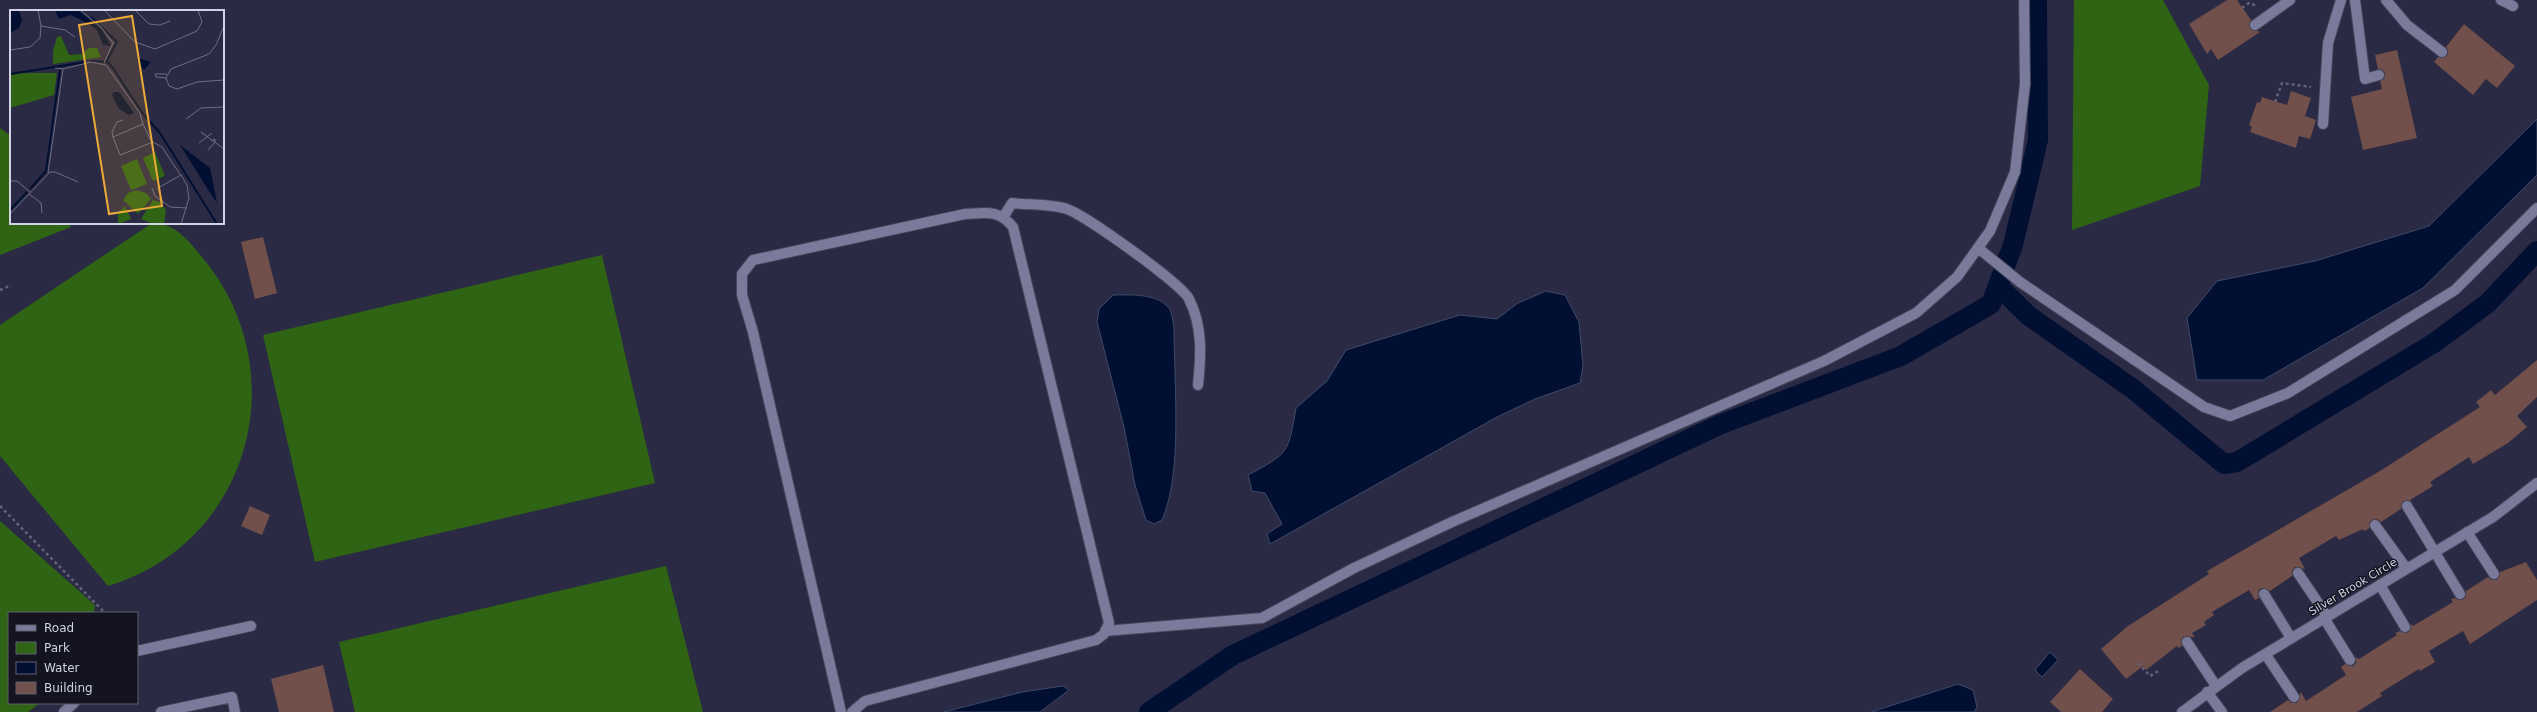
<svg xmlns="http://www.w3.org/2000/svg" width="2537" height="712" font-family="'DejaVu Sans',sans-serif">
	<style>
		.green { fill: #2f6414 }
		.water { fill: #000f32; stroke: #3f4a67 }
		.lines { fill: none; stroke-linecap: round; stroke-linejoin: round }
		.canal { stroke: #000f32; stroke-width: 20 }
		.building { fill: #714f4a }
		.lane-casing { stroke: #45445a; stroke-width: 12 }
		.street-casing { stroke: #45445a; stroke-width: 12 }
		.path { stroke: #626279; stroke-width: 2.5; stroke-dasharray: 3 3; stroke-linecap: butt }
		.lane { stroke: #7a7b9a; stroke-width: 10 }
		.street { stroke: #7a7b9a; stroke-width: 10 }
		.labels { text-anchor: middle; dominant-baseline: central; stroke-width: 3; stroke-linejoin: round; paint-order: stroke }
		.street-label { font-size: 11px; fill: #d1d2e3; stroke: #141420 }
		.inset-river { fill: none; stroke: #000f32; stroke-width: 2 }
		.inset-road { fill: none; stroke: #6d6d84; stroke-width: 1 }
		.view { fill: #eaaa38; fill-opacity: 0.15; stroke: #eaaa38; stroke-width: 2 }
		.inset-edge { fill: none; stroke: #d1d2e3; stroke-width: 2 }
	</style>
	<rect width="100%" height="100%" fill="#2b2a44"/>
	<path class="green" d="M2074 0H2163L2209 85 2200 186 2072 230Z
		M0 128 11 136V223H69L71 227 0 255Z
		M152 223C175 223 188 240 202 257 297 370 251 543 108 586L0 456V325Z
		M602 255 655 483 315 562 263 335Z
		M0 521 95 605 94 613H9V703H40L28 712H0Z
		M666 566 703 712H355L339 642Z"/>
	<path class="water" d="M2537 119V175L2423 288 2263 380H2197L2187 318 2217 281 2315 261 2429 226Z
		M1546 291 1565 295 1579 322 1583 366 1580 383 1535 399 1497 417 1270 544 1267 534 1282 524 1265 493 1252 491 1248 475C1289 453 1288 454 1296 408L1327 381 1346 350 1460 315 1497 319 1518 303Z
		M1113 295C1130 295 1156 293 1168 307 1172 311 1173 322 1174 328 1174 382 1183 473 1162 520L1154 524 1146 520 1135 485 1124 427 1097 322 1099 309Z
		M2050 652 2058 660 2042 677 2035 670Z
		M1958 684 1973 690 1977 707 1974 712H1871Z
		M1063 686 1069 690 1040 712H944L1022 692Z"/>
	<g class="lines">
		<path class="canal" d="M1998 286 2029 316 2133 389 2224 464 2237 462 2434 343 2488 303 2537 251
			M1149 712 1233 655 1719 425 1901 356 1991 304 2013 245 2038 140 2037 0"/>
	</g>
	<path class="building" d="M2227 0H2237L2251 20 2250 28 2260 32 2218 60 2211 49 2207 54 2189 24Z
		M2464 24 2515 66 2497 88 2486 79 2473 95 2434 62 2438 57 2447 56 2448 52 2446 47Z
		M2397 50 2417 138 2363 150 2351 97 2382 89 2380 81 2385 74 2383 70 2378 69 2375 55Z
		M2291 91 2311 98 2305 116 2316 120 2310 139 2299 136 2296 148 2250 132 2252 127 2249 125 2257 102 2260 103 2262 97 2287 105Z
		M263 237 277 293 255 299 241 242Z
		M2537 360V397L2517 416 2527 427 2508 443 2473 464 2469 457 2430 482 2433 486 2410 500 2412 502 2403 501 2401 509 2381 522 2377 519 2372 520 2369 523 2370 528 2364 531 2363 529 2339 540 2336 536 2299 558 2305 569 2295 567 2292 571V576L2270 591 2261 588 2258 591 2259 598 2255 600 2249 590 2212 612 2214 615 2204 622 2206 625 2192 633 2195 637H2183L2182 646 2178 648 2177 646 2146 670 2143 666 2126 679 2101 649 2128 626 2209 574 2207 571 2380 471 2480 407 2476 402 2491 390 2495 395Z
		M250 506 270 515 262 535 241 526Z
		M2526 562 2537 580V600L2470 644 2463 631 2429 651 2435 662 2420 671 2419 669 2380 693 2382 696 2357 712H2270L2288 700 2291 703H2297L2301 692 2306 701 2346 675 2341 667 2345 664 2353 666 2356 663V657L2359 659 2397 635 2395 633 2400 631 2405 633 2409 632 2411 624 2413 626 2453 602 2451 599 2455 598 2460 600 2464 599 2466 591 2488 577 2491 580H2497L2500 572Z
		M323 665 334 712H279L271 679Z
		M2080 669 2113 699 2102 712H2061L2050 702Z"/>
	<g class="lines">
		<g class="lane-casing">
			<path id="lane" d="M2355 0 2365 79 2379 75
				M2386 0 2407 25 2442 52
				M2501 0 2513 6
				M2255 25 2290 0
				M2323 124 2328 43 2341 0
				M1004 216 1012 203C1029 205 1051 204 1067 209 1085 215 1182 284 1189 299 1203 327 1201 356 1198 385
				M1978 248 2020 282 2204 407 2230 416 2288 393 2455 290 2537 208
				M2407 506 2460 594
				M2375 525 2406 568
				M2467 532 2494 574
				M2298 573 2327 616
				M2380 585 2405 627
				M2264 594 2291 638
				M2324 618 2350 660
				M1105 631 1262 618 1354 568 1452 522 1824 361 1916 313 1957 277 1990 231 2015 172 2025 84 2024 0
				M2187 642 2216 686
				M137 651 251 626
				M2266 655 2294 697
				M2207 692 2222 712
				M64 712 74 703
				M161 712 232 697 235 712
				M841 712 753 332 742 295V274L753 260 965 214C987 213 998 209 1013 227L1109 623 1104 634 1096 640 865 701 852 712"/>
		</g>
		<g class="street-casing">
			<path id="street" d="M2182 712 2242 668 2493 517 2537 483"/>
		</g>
		<path class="path" d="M2242 8 2249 3 2257 6
			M2275 102 2282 83 2311 87
			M0 290 11 285
			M0 506 105 613
			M2138 663 2150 676 2160 670"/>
		<use href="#lane" class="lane"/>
		<use href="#street" class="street"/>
	</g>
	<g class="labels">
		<g class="street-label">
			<text transform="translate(2353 587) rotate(-31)">Silver Brook Circle</text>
		</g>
	</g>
	<g transform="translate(10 10)">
		<rect width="214" height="214" fill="#2b2a44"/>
		<path d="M51 26 59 45 72 44 79 38H87L91 47 43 54V41L47 27ZM12 63H47L44 85 0 98V65ZM145 142 155 166 143 171 133 148ZM127 149 137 174 121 180 111 156ZM126 180 136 183 141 189 128 204 113 190 118 183ZM143 190 150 192 156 200 154 214H144L131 209ZM115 196 121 209 108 214V203Z" fill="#2f6414"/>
		<path d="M0 0H9L12 10 9 18 0 23ZM45 0H68L92 20 101 36 93 35 87 20 74 11 60 5 49 9ZM128 48 141 52 134 60 127 50ZM104 82H109L124 103 119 105 109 99 102 85ZM170 135 200 158 207 192 204 189Z" fill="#000f32"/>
		<path class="inset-river" d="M81 7 107 32 96 52M80 51 98 52 103 58 133 104 150 123 207 214M0 64 76 52M20 179 36 161 50 60M0 200 17 182"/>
		<path class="inset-road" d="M70 0 91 17 103 33 94 53M94 0 125 32 145 39 187 21 192 12 188 0M125 0 139 14 150 15 160 11M31 16 55 20 65 27M214 16 206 35 199 44 161 59 156 68 159 76 167 79 187 72 214 70M0 40 20 37 30 28 31 16 28 0M45 58 53 59 81 52 96 55 130 103 133 114M156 68 146 67 145 64H157M176 109 191 98 214 97M193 124 191 122 214 139M103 127 102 122 107 112 113 110M143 132 110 145 103 127 133 114 141 131 152 137 171 166M189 133 202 123M198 140 205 132V129L201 131M38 163 53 59M0 171H7L20 182M142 178 145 186 160 197 177 198M19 184 31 193 32 203M153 193 148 178 171 165 177 175 179 188 171 214M0 204 40 162H45L68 172"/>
		<path class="view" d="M122 6 152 196 99 204 69 15Z"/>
		<rect width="214" height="214" class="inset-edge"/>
	</g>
	<rect x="8" y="612" width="130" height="92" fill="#141420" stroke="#60606e"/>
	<rect x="16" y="625" width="20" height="6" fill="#7a7b9a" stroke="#60606e"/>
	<text x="44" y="632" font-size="12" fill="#d1d2e3">Road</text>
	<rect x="16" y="642" width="20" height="12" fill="#2f6414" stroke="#60606e"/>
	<text x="44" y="652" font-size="12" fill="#d1d2e3">Park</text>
	<rect x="16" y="662" width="20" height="12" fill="#000f32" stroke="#60606e"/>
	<text x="44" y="672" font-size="12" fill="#d1d2e3">Water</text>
	<rect x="16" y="682" width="20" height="12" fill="#714f4a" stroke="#60606e"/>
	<text x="44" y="692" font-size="12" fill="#d1d2e3">Building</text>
</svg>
